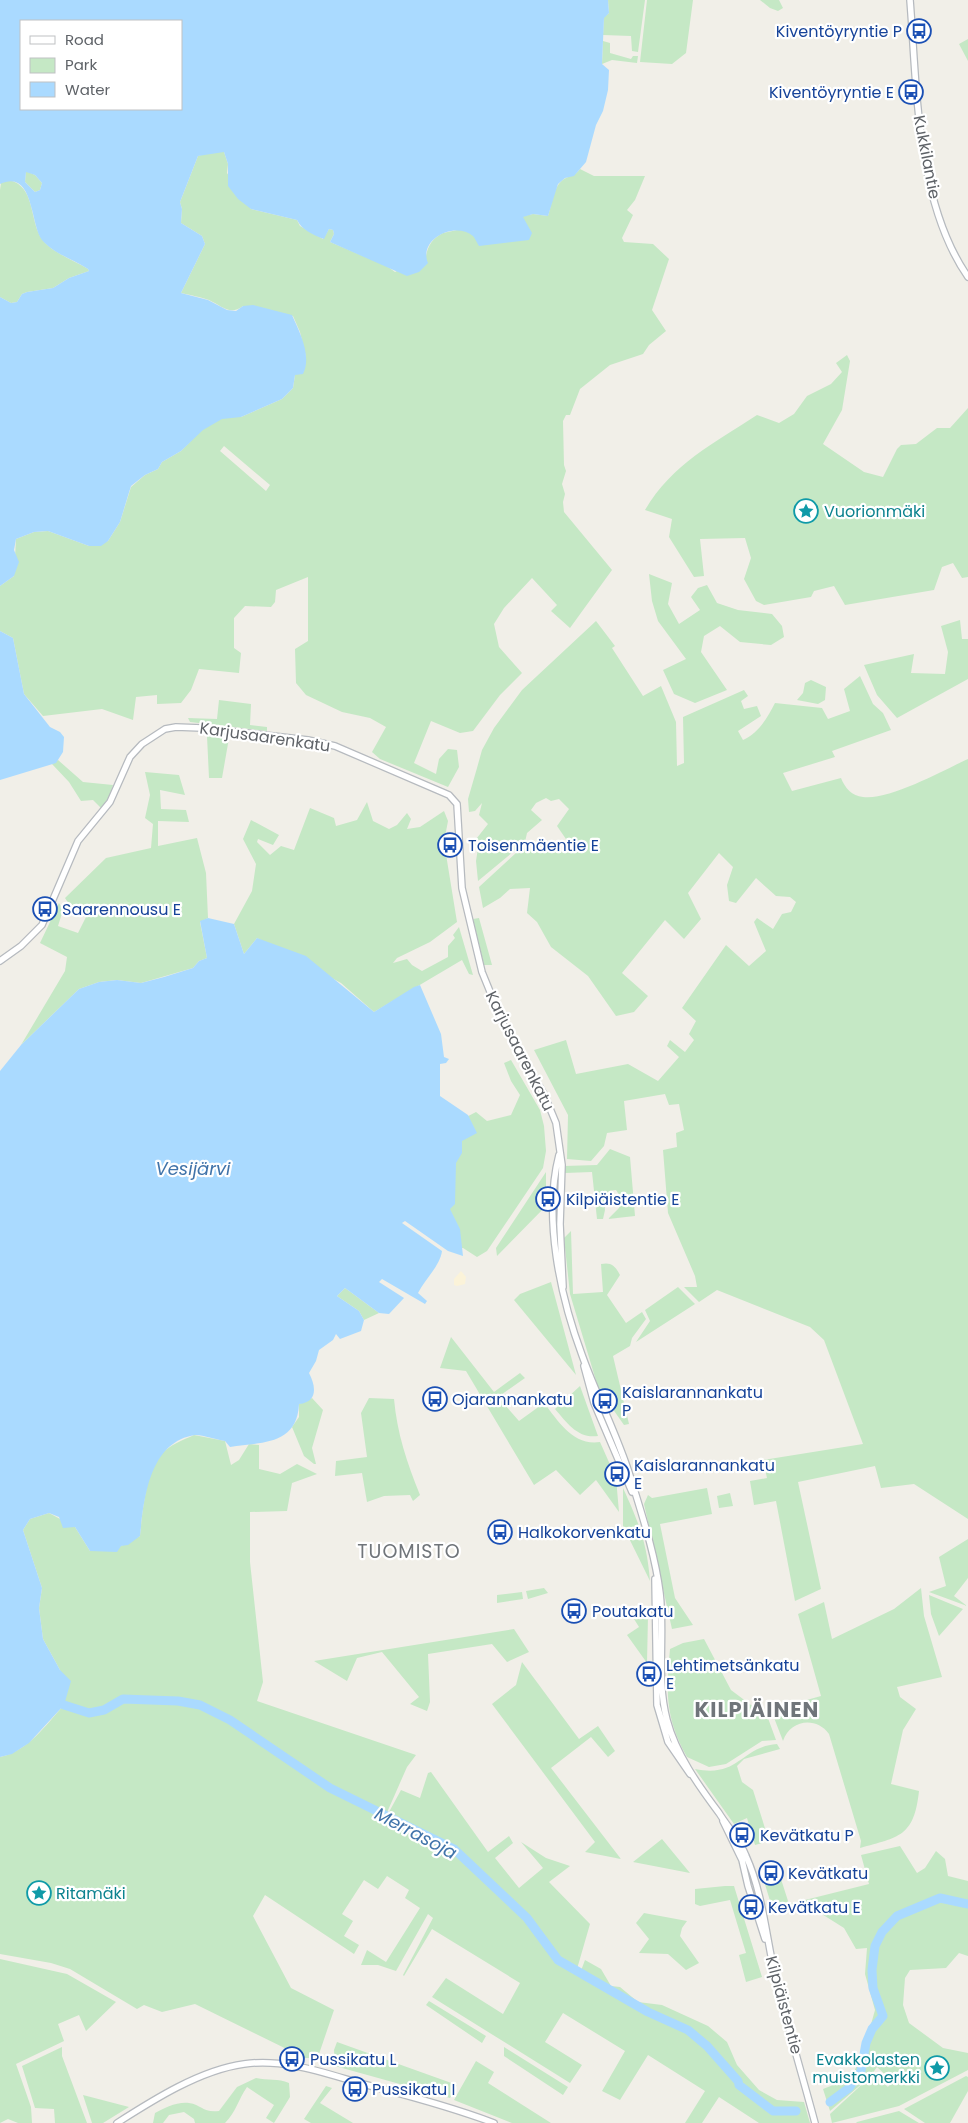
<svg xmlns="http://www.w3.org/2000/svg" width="968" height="2123" font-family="Poppins,sans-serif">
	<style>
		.green { fill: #c5e8c5; fill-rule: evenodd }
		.sand { fill: #fbf3d9 }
		.water { fill: #aadaff; fill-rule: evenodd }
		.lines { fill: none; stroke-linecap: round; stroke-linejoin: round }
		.river { stroke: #aadaff; stroke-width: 9 }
		.secondary-casing { stroke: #b6babf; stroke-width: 8 }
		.secondary { stroke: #fff; stroke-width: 5.5 }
		.labels { text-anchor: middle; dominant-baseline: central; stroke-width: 4.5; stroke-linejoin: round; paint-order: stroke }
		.transit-label { font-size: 16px; fill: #164399; stroke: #fff; text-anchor: start }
		.street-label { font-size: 16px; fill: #5f6368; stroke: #fff }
		.culture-label { font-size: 16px; fill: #0d838f; stroke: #fff; text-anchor: start }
		.water-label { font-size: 18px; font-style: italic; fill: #4174aa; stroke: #fff }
		.quarter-label { font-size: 19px; letter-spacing: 1px; fill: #70757a; stroke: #fff }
		.district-label { font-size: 21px; font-weight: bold; letter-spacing: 1px; fill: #70757a; stroke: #fff }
	</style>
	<rect width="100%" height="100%" fill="#f1efe8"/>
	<path class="green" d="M608 0H645L638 52 632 51 631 36 603 35 604 17 609 13Z
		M647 0H693L686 53 672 64 640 62Z
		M760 0H779L783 8 778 11 770 8Z
		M968 39V61L959 44Z
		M603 41 610 43V53L631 59 633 56H638L637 63 612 60 602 64Z
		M210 152H224L228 164 227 173 251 209 297 220 300 226 323 239 329 229 333 230 334 234 330 242 387 266 395 272 426 256C428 245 433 238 443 233L533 214 548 216C552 205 553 186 564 179 571 175 575 176 580 169L594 176H645L635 200 627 210 633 215 622 238 624 242 653 244 669 259 652 310 666 331 649 345 643 354 610 365 580 389 570 415H566L563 421 564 465 566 471 562 484 565 494 563 502 564 512 612 570 570 628 551 611 557 605 532 578 504 608 494 624 499 647 522 673 500 695 473 731 460 733 431 721 414 763 436 774 439 759 448 749 457 750 459 767 448 787 380 759 372 752 386 727 370 718 342 712 306 695 296 683 295 649 308 641V577L276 590 275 602 271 607 245 606 234 618V648L241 653 239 673 199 669 191 690 181 703 157 704V695L136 697 133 720 102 709 43 716 24 694 13 638 0 631V586L14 576 16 539 34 532 48 531 89 546 108 541 120 522 131 487 145 475 158 469 162 462 181 451 219 412 241 417 282 399 293 388 295 375 306 357 300 332 293 316 243 306C230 316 222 306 209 300 201 297 190 295 181 293L205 244 202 236 181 223 182 209 180 202 198 156ZM224 446 270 485 266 491 220 451Z
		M26 171 35 175 42 183 40 190 35 192 25 182Z
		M9 180C36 186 29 221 42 239 52 253 74 260 88 269L89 271 69 278 53 288 27 292 22 294 17 302 11 303 0 297V190L1 183Z
		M847 355 850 361 842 410 823 444 864 472 883 477 897 449 901 445 916 444 937 428H950L968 408V577L962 578 953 563 942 567 934 590 845 605 834 586 814 591 811 597 764 605 756 601 744 579 751 558 745 538 700 539 704 576 694 577 669 537 672 519 645 510C673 463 713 444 757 415L779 423 794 414 807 396 831 384 842 372 836 363Z
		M649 574 672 583 668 604 679 624 700 610 691 597 698 588 707 585 717 603 738 610 772 614 782 626 784 637 771 645 740 642 720 626 704 636 701 652 727 690 695 703 674 694 663 670 686 659 658 621 652 601Z
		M960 620 962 639H968V679L897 718 877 695 864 665 914 654 911 673 945 674 948 652 941 626Z
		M596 621 615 646 612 648 643 696 661 686 676 722 677 766 684 763 683 717 744 690 748 696 741 701 744 709 757 706 761 716 738 731 743 740C758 734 768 717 775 703L822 708 828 719 850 711 844 689 860 676 873 704 883 713 891 730 832 751 835 757 783 773 792 791 841 778C845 788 852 796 863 797 888 801 944 770 968 759V1519L914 1484 881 1488 875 1466 798 1482 821 1589 795 1601 776 1501 754 1505 750 1481 767 1478 763 1460 863 1444 824 1340 810 1327 717 1290 699 1302 684 1287H697L695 1276 668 1213 663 1150 677 1147 676 1133 684 1130 679 1104 669 1105 665 1094 624 1101 627 1130 607 1133 604 1146 591 1161 567 1159 568 1115 534 1050 566 1040 576 1074 628 1064 658 1081 679 1057 667 1046 670 1040 685 1052 694 1040 689 1034 696 1021 682 1008 726 945 749 966 766 951 754 922 757 918 773 929 782 914 791 912 796 902 790 897 776 896 756 878 736 903 729 901 727 885 733 867 719 853 688 893 701 919 684 939 665 920 622 973 648 996 634 1012 616 1016 588 976 551 947 537 922 527 913 530 888 510 889 500 898 483 908 479 887 516 853 526 849 561 853 568 842 557 826 569 809 559 799 551 801 546 798 536 803 531 810 542 820 527 833 525 842 478 881 476 861 478 848 473 843 488 824 479 815 482 803 475 811 469 812 468 799 477 768 482 750 494 728 522 690Z
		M811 680 826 687 825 700 818 704 797 700 803 693 805 683Z
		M219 700 251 704 250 725 267 727V731L190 722 188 718 217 719Z
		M207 736 229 738 222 778H209Z
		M58 760 83 782 113 785 109 797 101 808 93 800 81 801 69 782 52 764Z
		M145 772 179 775 185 795 160 790 161 809 186 810 189 822 158 821V846L197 838 206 873 208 918 200 922 207 958 199 961 193 968 141 983 117 980 99 982 79 989 21 1045 65 971 67 957 40 943 59 903 63 910 58 926 78 933 87 915 69 904 65 898 106 858 151 848 153 824 145 818 150 795Z
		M367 802 373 821 389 829 397 825 407 813 411 819 407 829 420 827 444 811 448 821 444 842 457 922 430 942 397 958 393 963 407 959 412 965 422 971 448 957V946L455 938 453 935 459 927 473 975 469 974 462 960 374 1012 341 983 257 938 244 954 234 924 252 891 256 864 243 839 251 820 279 835 273 845 258 839 257 842 270 855 281 846 294 850 310 808 334 818 336 826 357 820Z
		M479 918 492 965H484L473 919Z
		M511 1060 540 1110 544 1126 546 1151 543 1168 487 1251 477 1257 463 1248H456L401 1151 476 1112 487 1121 511 1115 520 1095 511 1081 504 1063Z
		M610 1149 630 1157 635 1216 608 1219 619 1208 622 1199 616 1190 609 1191 604 1198 605 1210 603 1219H597L592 1172 565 1173 564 1166 597 1165Z
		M546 1172V1206L497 1256 496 1248Z
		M571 1231 573 1294 603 1292 601 1264C612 1262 615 1266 620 1275L607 1295 626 1323 642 1312 646 1319 632 1338 630 1346 613 1356 629 1424 624 1425 610 1405 605 1392 600 1394 570 1294 564 1238Z
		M551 1282 576 1375 514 1300 520 1294Z
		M678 1287 695 1304 636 1342 650 1321 645 1310Z
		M345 1288 379 1313 364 1320 359 1311 337 1296Z
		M451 1337 494 1392 520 1373 525 1378 498 1397 519 1421 544 1403C559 1422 573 1446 600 1442L616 1478 619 1512 596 1480 580 1495 556 1470 534 1485 466 1371 440 1368Z
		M580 1386 598 1436C578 1439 567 1423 555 1409Z
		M312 1398 323 1410 312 1448 316 1464H314L304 1456 292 1427 299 1417V1404Z
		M369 1398 394 1399C397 1433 407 1463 420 1495L413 1501 410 1495 384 1496 367 1502 362 1473 335 1476 336 1461 367 1457 361 1413Z
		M194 1435 225 1441 231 1465 239 1460 249 1444 259 1445V1469L280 1474 297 1464 317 1474 292 1483 287 1511 250 1512V1562L263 1682 257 1701 416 1755 407 1767 385 1817 452 1852 526 1921 557 1963 579 1976 585 1960 601 1969 611 1986 620 1987 638 2002 662 2005 708 2026 727 2042 737 2065 759 2090 777 2100 804 2102 810 2123H759L719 2097 702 2123H685L705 2091 648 2055 620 2100 602 2091 625 2051 563 2013 545 2042 582 2065 570 2083 432 1997 446 1978 503 2014 520 1983 432 1929 404 1976 403 1975 433 1918 428 1914 396 1971 378 1965H361L367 1950 386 1962 420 1908 405 1898 409 1890 387 1876 378 1889 364 1880 342 1914 353 1921 344 1936 359 1945 354 1954 265 1895 253 1916 291 1988 334 2010 319 2054 316 2058H305L195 2004 162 2012 144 2005 137 2009 70 1969 51 1963 0 1954V1757C28 1751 45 1726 64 1705L60 1670 43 1639 39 1608 42 1588 23 1530 30 1519 49 1513 75 1527 90 1551 121 1546 140 1536C142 1516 146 1469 161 1454 170 1445 183 1440 194 1435Z
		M623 1488C639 1523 647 1543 650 1581L623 1526Z
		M707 1488 712 1514 660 1524 675 1598 693 1625 672 1629 644 1504 648 1495 652 1498Z
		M730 1493 733 1506 719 1508 717 1496Z
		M968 1539V1578L954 1596 967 1606 929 1592 946 1586 939 1557Z
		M544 1588 548 1593 528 1599 526 1591Z
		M921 1588 924 1616 942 1677 897 1687 900 1697 916 1709 903 1730 891 1784 919 1791C914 1837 899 1837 860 1848L861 1841 829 1734C816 1716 790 1720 783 1741L771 1710 821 1696 798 1614 824 1602 832 1639 894 1609Z
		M522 1592 523 1599 497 1603V1595Z
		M929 1595 963 1609 939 1636 931 1614Z
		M648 1616 647 1663 627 1635 639 1627 634 1619Z
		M514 1629 529 1652 507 1662 492 1644 428 1654 430 1702 427 1711 410 1704 419 1697 382 1652 357 1658 347 1681 314 1661Z
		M704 1639 731 1690 759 1711 765 1710 776 1740 762 1741 726 1764 709 1767 687 1757C665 1717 666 1693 670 1649L683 1643Z
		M522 1662 579 1739 598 1726 615 1751 608 1757 591 1737 551 1768 621 1859 585 1852 595 1842 492 1704 516 1685Z
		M777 1744 780 1749 744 1759 737 1766 742 1782 753 1790 769 1841 755 1845 747 1818 734 1824 695 1769C740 1778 740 1747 777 1744Z
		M431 1772 488 1852 509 1836 513 1843 495 1858 519 1888 543 1868 521 1842 546 1858 570 1866 549 1882 590 1924 577 1969 560 1958 529 1916 455 1847 389 1812 401 1790 420 1798 428 1773Z
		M662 1839 690 1873 633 1862Z
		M900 1846 917 1873 925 1868 936 1851 945 1859 948 1876 968 1881V1956L959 1953 946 1968 910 1970 905 1978 903 2005 909 2023 943 2048 968 2053V2070L899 2106 832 2123 830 2114 871 2076 830 2111 823 2089 851 2078 863 2053 875 2010 865 1974 867 1948 856 1949 844 1928 809 1906 774 1914 764 1881 780 1876 789 1904 869 1884 861 1855ZM877 2067 892 2081 888 2087 872 2074Z
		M725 1886H734L762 1977 746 1982 739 1955 746 1953 730 1900 700 1906 695 1904V1889Z
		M644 1913 687 1921 682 1928 680 1936 699 1963 686 1970 668 1954 639 1953 649 1939 636 1923Z
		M0 1959 67 1974 116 2002 86 2031 79 2015 58 2024 64 2041 16 2064 31 2107 32 2123H18L8 2119 0 2123Z
		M429 2001 486 2036 482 2043 426 2005Z
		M337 2042 457 2085 450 2098 335 2066 334 2050Z
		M62 2047V2056L87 2123H55L54 2109 35 2108 22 2066Z
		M504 2047 568 2087 563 2095 504 2056Z
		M476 2061 494 2072 488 2083 551 2123H512L454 2100Z
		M966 2076 968 2077V2091L950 2123H925L904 2109Z
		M256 2078C268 2081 278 2078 289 2083L290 2097 274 2123 266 2118 274 2105 247 2087C238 2100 236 2112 225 2123H195L194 2119 184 2112 169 2115 163 2123H153L155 2113C163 2108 179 2101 189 2103 202 2105 203 2113 219 2111L237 2087Z
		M326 2086 332 2088 320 2103 353 2123H311L304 2119Z
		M83 2095 129 2107 103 2123H92Z
		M899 2111 919 2123H856L857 2122Z"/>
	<path class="sand" d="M461 1271 466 1277 465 1284 457 1286 454 1285V1279Z"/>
	<path class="water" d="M0 0H608L609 13 604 18 602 64 609 70 608 90 603 111 596 125 586 162 574 176 565 178 558 184 548 216 533 214 523 217 532 233 529 240 479 246C477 243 475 238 473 236 455 221 418 239 428 263L419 272 407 276 330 242 334 234 333 230 329 229 324 239C313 235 302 230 297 220L251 209 238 199 228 186V164L224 152 198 156 180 202 182 209 181 223 202 236 205 244 181 293 208 300 227 310 236 311 243 306 253 305 292 315C300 333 312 356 303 374L295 375 293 388 282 399 241 417 222 419 203 430 181 451 162 462 158 469 145 475 131 486 120 522 108 541 101 546H89L48 531 34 532 16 539 14 550 19 562 14 576 0 586V297L11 303 17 302 22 294 27 292 53 288 69 278 89 271 88 269C73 259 54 254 42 240 30 224 34 168 0 184ZM21 21H181V109H21ZM26 172 35 175 42 183 40 190 35 192 25 182Z
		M0 631 13 638 24 694 50 727 60 732 64 737 63 752 56 763 0 780Z
		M208 918 234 924 244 954 257 938 306 956 374 1012 414 987 420 985 441 1034 444 1057 449 1059 446 1063 440 1064V1096L468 1115 477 1133 462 1141V1153L456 1163 455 1204 450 1209 460 1229 463 1256 448 1251 405 1221 402 1223 442 1251C440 1266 425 1279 418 1293L427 1301 425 1304 382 1279 379 1282 404 1298 389 1314 379 1313 345 1288 337 1296 359 1311 364 1320 361 1331 340 1339 336 1334 333 1340 319 1350 316 1361 309 1373C316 1386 318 1402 299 1404 297 1446 260 1442 230 1447L225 1441C219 1440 199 1434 195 1435 149 1442 144 1499 140 1536L128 1545 121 1546 117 1552 90 1551 75 1527 63 1528 59 1517 49 1513 30 1519 23 1530 42 1588 39 1608 43 1639 60 1670 71 1681 64 1705 29 1743 12 1754 0 1757V1071L21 1045 79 989 99 982 117 980 141 983 164 977 193 968 199 961 207 958 200 921Z"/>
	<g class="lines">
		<path class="river" d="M64 1705 89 1713 104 1710 123 1699 178 1701 200 1705 230 1720 330 1788 454 1849 527 1918 558 1960 648 2012 688 2030 707 2046 738 2081 739 2085 773 2111H796
			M830 2102 849 2088 861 2071 866 2043 872 2029 883 2016 873 1988 872 1970 875 1946 882 1932 897 1916 940 1898 968 1904"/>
		<g class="secondary-casing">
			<path id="secondary" d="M910 0C917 87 916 202 968 277
				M0 961 21 946 42 925 78 841 110 802 130 757 142 744 165 729 176 727 202 728 308 740 335 746 449 795 457 804 462 888 482 972 504 1026 544 1094 556 1123 562 1165 560 1224 563 1287
				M559 1155C543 1217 560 1296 582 1355 597 1397 618 1436 631 1479 642 1515 655 1554 660 1593 665 1634 656 1679 667 1720 676 1754 698 1785 719 1813 729 1829 739 1838 746 1856 763 1894 766 1936 775 1975 787 2025 802 2074 815 2123
				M584 1366 594 1403 632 1492
				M655 1579 657 1705 668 1742 690 1774
				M723 1821 742 1860 748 1886 765 1939
				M117 2123C153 2100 200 2070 244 2064 284 2058 324 2073 363 2084 407 2095 451 2107 494 2123"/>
		</g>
		<use href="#secondary" class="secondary"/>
	</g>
	<defs>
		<g id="bus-ring" transform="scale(1.25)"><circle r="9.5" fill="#fff" stroke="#1a4fb4" stroke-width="1.5"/><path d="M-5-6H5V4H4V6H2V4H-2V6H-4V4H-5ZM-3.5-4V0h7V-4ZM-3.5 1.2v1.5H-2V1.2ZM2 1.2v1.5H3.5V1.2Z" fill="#1a4fb4"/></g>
		<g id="sight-ring" transform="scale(1.25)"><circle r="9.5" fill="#fff" stroke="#0f9aa8" stroke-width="1.5"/><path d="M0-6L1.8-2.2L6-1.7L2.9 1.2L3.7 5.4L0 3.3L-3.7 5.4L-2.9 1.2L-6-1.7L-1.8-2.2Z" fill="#0f9aa8"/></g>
	</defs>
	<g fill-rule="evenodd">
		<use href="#bus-ring" x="919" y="31"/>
		<use href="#bus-ring" x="911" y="92"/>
		<use href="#sight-ring" x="806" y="511"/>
		<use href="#bus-ring" x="450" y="845"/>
		<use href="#bus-ring" x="45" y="909"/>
		<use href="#bus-ring" x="548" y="1199"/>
		<use href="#bus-ring" x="435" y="1399"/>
		<use href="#bus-ring" x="605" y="1401"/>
		<use href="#bus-ring" x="617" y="1474"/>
		<use href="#bus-ring" x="500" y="1532"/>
		<use href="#bus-ring" x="574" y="1611"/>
		<use href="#bus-ring" x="649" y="1674"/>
		<use href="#bus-ring" x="742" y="1835"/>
		<use href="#bus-ring" x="771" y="1873"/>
		<use href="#sight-ring" x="39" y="1893"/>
		<use href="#bus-ring" x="751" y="1907"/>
		<use href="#bus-ring" x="292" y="2059"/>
		<use href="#sight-ring" x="937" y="2068"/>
		<use href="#bus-ring" x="355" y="2089"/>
	</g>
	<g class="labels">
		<g class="transit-label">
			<text x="902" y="31" text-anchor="end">Kiventöyryntie P</text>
			<text x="894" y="92" text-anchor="end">Kiventöyryntie E</text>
			<text x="468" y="845">Toisenmäentie E</text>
			<text x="62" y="909">Saarennousu E</text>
			<text x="566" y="1199">Kilpiäistentie E</text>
			<text x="622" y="1392">Kaislarannankatu<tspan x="622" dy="18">P</tspan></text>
			<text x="452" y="1399">Ojarannankatu</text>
			<text x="634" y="1465">Kaislarannankatu<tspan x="634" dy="18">E</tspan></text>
			<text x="518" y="1532">Halkokorvenkatu</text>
			<text x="592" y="1611">Poutakatu</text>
			<text x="666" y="1665">Lehtimetsänkatu<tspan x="666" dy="18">E</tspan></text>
			<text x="760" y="1835">Kevätkatu P</text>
			<text x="788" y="1873">Kevätkatu</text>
			<text x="768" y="1907">Kevätkatu E</text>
			<text x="310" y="2059">Pussikatu L</text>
			<text x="372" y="2089">Pussikatu I</text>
		</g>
		<g class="street-label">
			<text transform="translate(927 157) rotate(79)">Kukkilantie</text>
			<text transform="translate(265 737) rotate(8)">Karjusaarenkatu</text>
			<text transform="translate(520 1051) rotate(63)">Karjusaarenkatu</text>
			<text transform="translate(784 2005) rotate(75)">Kilpiäistentie</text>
		</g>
		<g class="culture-label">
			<text x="824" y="511">Vuorionmäki</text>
			<text x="56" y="1893">Ritamäki</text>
			<text x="920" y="2059" text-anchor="end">Evakkolasten<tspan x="920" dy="18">muistomerkki</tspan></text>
		</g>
		<g class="water-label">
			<text x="193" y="1168">Vesijärvi</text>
			<text transform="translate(416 1833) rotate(28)">Merrasoja</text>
		</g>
		<g class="quarter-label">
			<text x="409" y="1551">TUOMISTO</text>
		</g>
		<g class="district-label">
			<text x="757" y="1709">KILPIÄINEN</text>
		</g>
	</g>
	<rect x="20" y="20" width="162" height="90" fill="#ffffff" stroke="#bfc1c3"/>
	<rect x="30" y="36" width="25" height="8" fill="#ffffff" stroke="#bfc1c3"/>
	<text x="65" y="45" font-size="15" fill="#5f6368">Road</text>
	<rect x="30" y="58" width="25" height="15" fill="#c5e8c5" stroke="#bfc1c3"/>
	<text x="65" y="70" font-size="15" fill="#5f6368">Park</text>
	<rect x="30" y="82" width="25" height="15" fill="#aadaff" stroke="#bfc1c3"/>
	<text x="65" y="95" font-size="15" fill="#5f6368">Water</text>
</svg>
